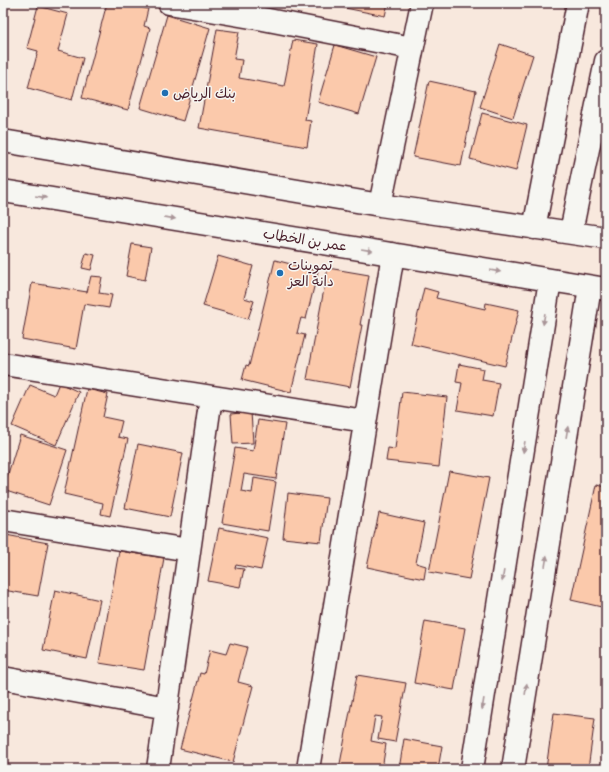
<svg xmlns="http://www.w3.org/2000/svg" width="609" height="772" font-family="Caveat,'Playpen Sans Arabic',sans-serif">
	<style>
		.building { fill: #fbc9ab; stroke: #4a1f2b }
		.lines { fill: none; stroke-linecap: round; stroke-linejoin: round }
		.minor-casing { stroke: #4a1f2b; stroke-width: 25 }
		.minor { stroke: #f6f6f2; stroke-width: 22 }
		.oneway { fill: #a99598 }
		.poi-dot { fill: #1f6fb2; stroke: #f6f6f2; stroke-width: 1.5 }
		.labels { text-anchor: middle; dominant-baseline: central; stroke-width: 3; stroke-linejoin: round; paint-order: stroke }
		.poi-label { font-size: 14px; fill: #4a1f2b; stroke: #f6f6f2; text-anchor: start }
		.street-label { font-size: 14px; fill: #4a1f2b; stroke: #f6f6f2 }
	</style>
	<rect width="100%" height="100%" fill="#f8e8dd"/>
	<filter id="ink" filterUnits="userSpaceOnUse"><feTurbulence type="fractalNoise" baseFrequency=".025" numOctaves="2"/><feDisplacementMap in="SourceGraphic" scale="8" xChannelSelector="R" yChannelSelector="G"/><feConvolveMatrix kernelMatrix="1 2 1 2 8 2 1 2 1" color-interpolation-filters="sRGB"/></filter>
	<g filter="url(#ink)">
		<path class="building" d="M107 3H124L148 9 144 26 150 28 128 110 82 98Z
			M341 3H388L385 16 340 7Z
			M38 6 68 14 58 51 83 58 72 100 28 88 38 51 27 48Z
			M167 15 210 28 183 121 140 108Z
			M217 29 239 32 234 59 242 60 239 78 284 86 293 40 318 44 305 120 311 121 307 147 199 128Z
			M500 44 533 55 513 118 480 107Z
			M335 45 376 57 359 114 318 102Z
			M429 81 476 91 461 166 413 157Z
			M482 113 527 125 516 171 470 159Z
			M132 244 151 247 145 280 126 276Z
			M86 253 95 255 91 270 82 268Z
			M218 256 253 266 244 298 254 301 248 319 203 306Z
			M275 260 318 271 306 319 301 318 297 333 305 335 291 392 242 380 246 365 249 366Z
			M328 268 369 275 360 325H362L350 387 307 379Z
			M91 276 102 277 99 293 112 295 109 308 84 304 76 349 22 339 32 283 87 292Z
			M424 288 438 292 436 298 485 309 486 303 519 310 505 366 411 344Z
			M459 364 484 369 482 380 499 383 493 416 457 410 462 383 456 382Z
			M59 383 79 392 56 445 12 426 30 385 54 395Z
			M87 389 108 394 103 417 122 421 118 437 128 439 110 516 101 514 103 503 64 494Z
			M402 392 447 397 439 467 386 461 388 448 395 449Z
			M251 412 253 443 233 444 231 414Z
			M258 420 285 424 276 479 244 474 241 491 252 493 254 478 276 482 268 531 222 523 235 448 253 451Z
			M20 435 67 450 49 505 3 490Z
			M138 444 183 453 170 517 125 508Z
			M449 471 489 478 469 579 429 572Z
			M596 485 606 487V608L571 600Z
			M288 493 327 498 321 542 283 538Z
			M379 513 424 523 416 563 426 566 424 579 367 567Z
			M219 528 268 538 261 570 236 565 235 568 244 569 240 587 208 581Z
			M6 535 48 543 38 596 3 590V552Z
			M119 551 164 558 144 670 99 663Z
			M55 590 100 600 87 659 43 650Z
			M425 621 465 628 454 690 414 683Z
			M230 643 247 647 238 682 253 686 233 762 180 749 200 673 204 674 210 650 226 654Z
			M357 675 406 683 395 742 378 739 382 717 375 716 371 741 386 744 382 769H339Z
			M554 713 595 718 588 769H546Z
			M404 739 442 746 438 769H399Z"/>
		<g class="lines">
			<g class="minor-casing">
				<path id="minor" d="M169 3 263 19 412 48
					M3 141 380 205 606 238
					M3 191 606 289
					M380 205 422 3
					M534 228 578 3
					M571 232 606 61
					M3 364 365 421
					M3 520 189 550
					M3 678 167 708
					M158 769 211 397
					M308 769 393 254
					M472 769 550 280
					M513 769 590 287"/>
			</g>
			<use href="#minor" class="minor"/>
		</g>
		<defs><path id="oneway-solid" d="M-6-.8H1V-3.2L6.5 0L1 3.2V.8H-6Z"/></defs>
		<g class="oneway">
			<use href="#oneway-solid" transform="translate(41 197) rotate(9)"/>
			<use href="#oneway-solid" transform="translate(170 218) rotate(9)"/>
			<use href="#oneway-solid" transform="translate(367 250) rotate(9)"/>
			<use href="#oneway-solid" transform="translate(495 271) rotate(9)"/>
			<use href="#oneway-solid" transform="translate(544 319) rotate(99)"/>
			<use href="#oneway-solid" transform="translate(567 432) rotate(-81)"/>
			<use href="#oneway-solid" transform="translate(524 447) rotate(99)"/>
			<use href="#oneway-solid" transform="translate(546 561) rotate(-81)"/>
			<use href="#oneway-solid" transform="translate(503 576) rotate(99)"/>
			<use href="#oneway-solid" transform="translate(526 689) rotate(-81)"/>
			<use href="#oneway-solid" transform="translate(483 704) rotate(99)"/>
		</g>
	</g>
	<g class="poi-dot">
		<circle cx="165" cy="93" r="4"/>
		<circle cx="280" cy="273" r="4"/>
	</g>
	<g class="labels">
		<g class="poi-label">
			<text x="173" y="93">بنك الرياض</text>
			<text x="288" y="265">تموينات<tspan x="288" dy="16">دانة العز</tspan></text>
		</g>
		<g class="street-label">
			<text transform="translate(305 240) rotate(9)">عمر بن الخطاب</text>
		</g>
	</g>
	<rect width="609" height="772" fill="none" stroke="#f6f6f2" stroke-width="16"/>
	<rect x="8" y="8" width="593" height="756" fill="none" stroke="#4a1f2b" stroke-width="1.5" filter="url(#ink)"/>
</svg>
